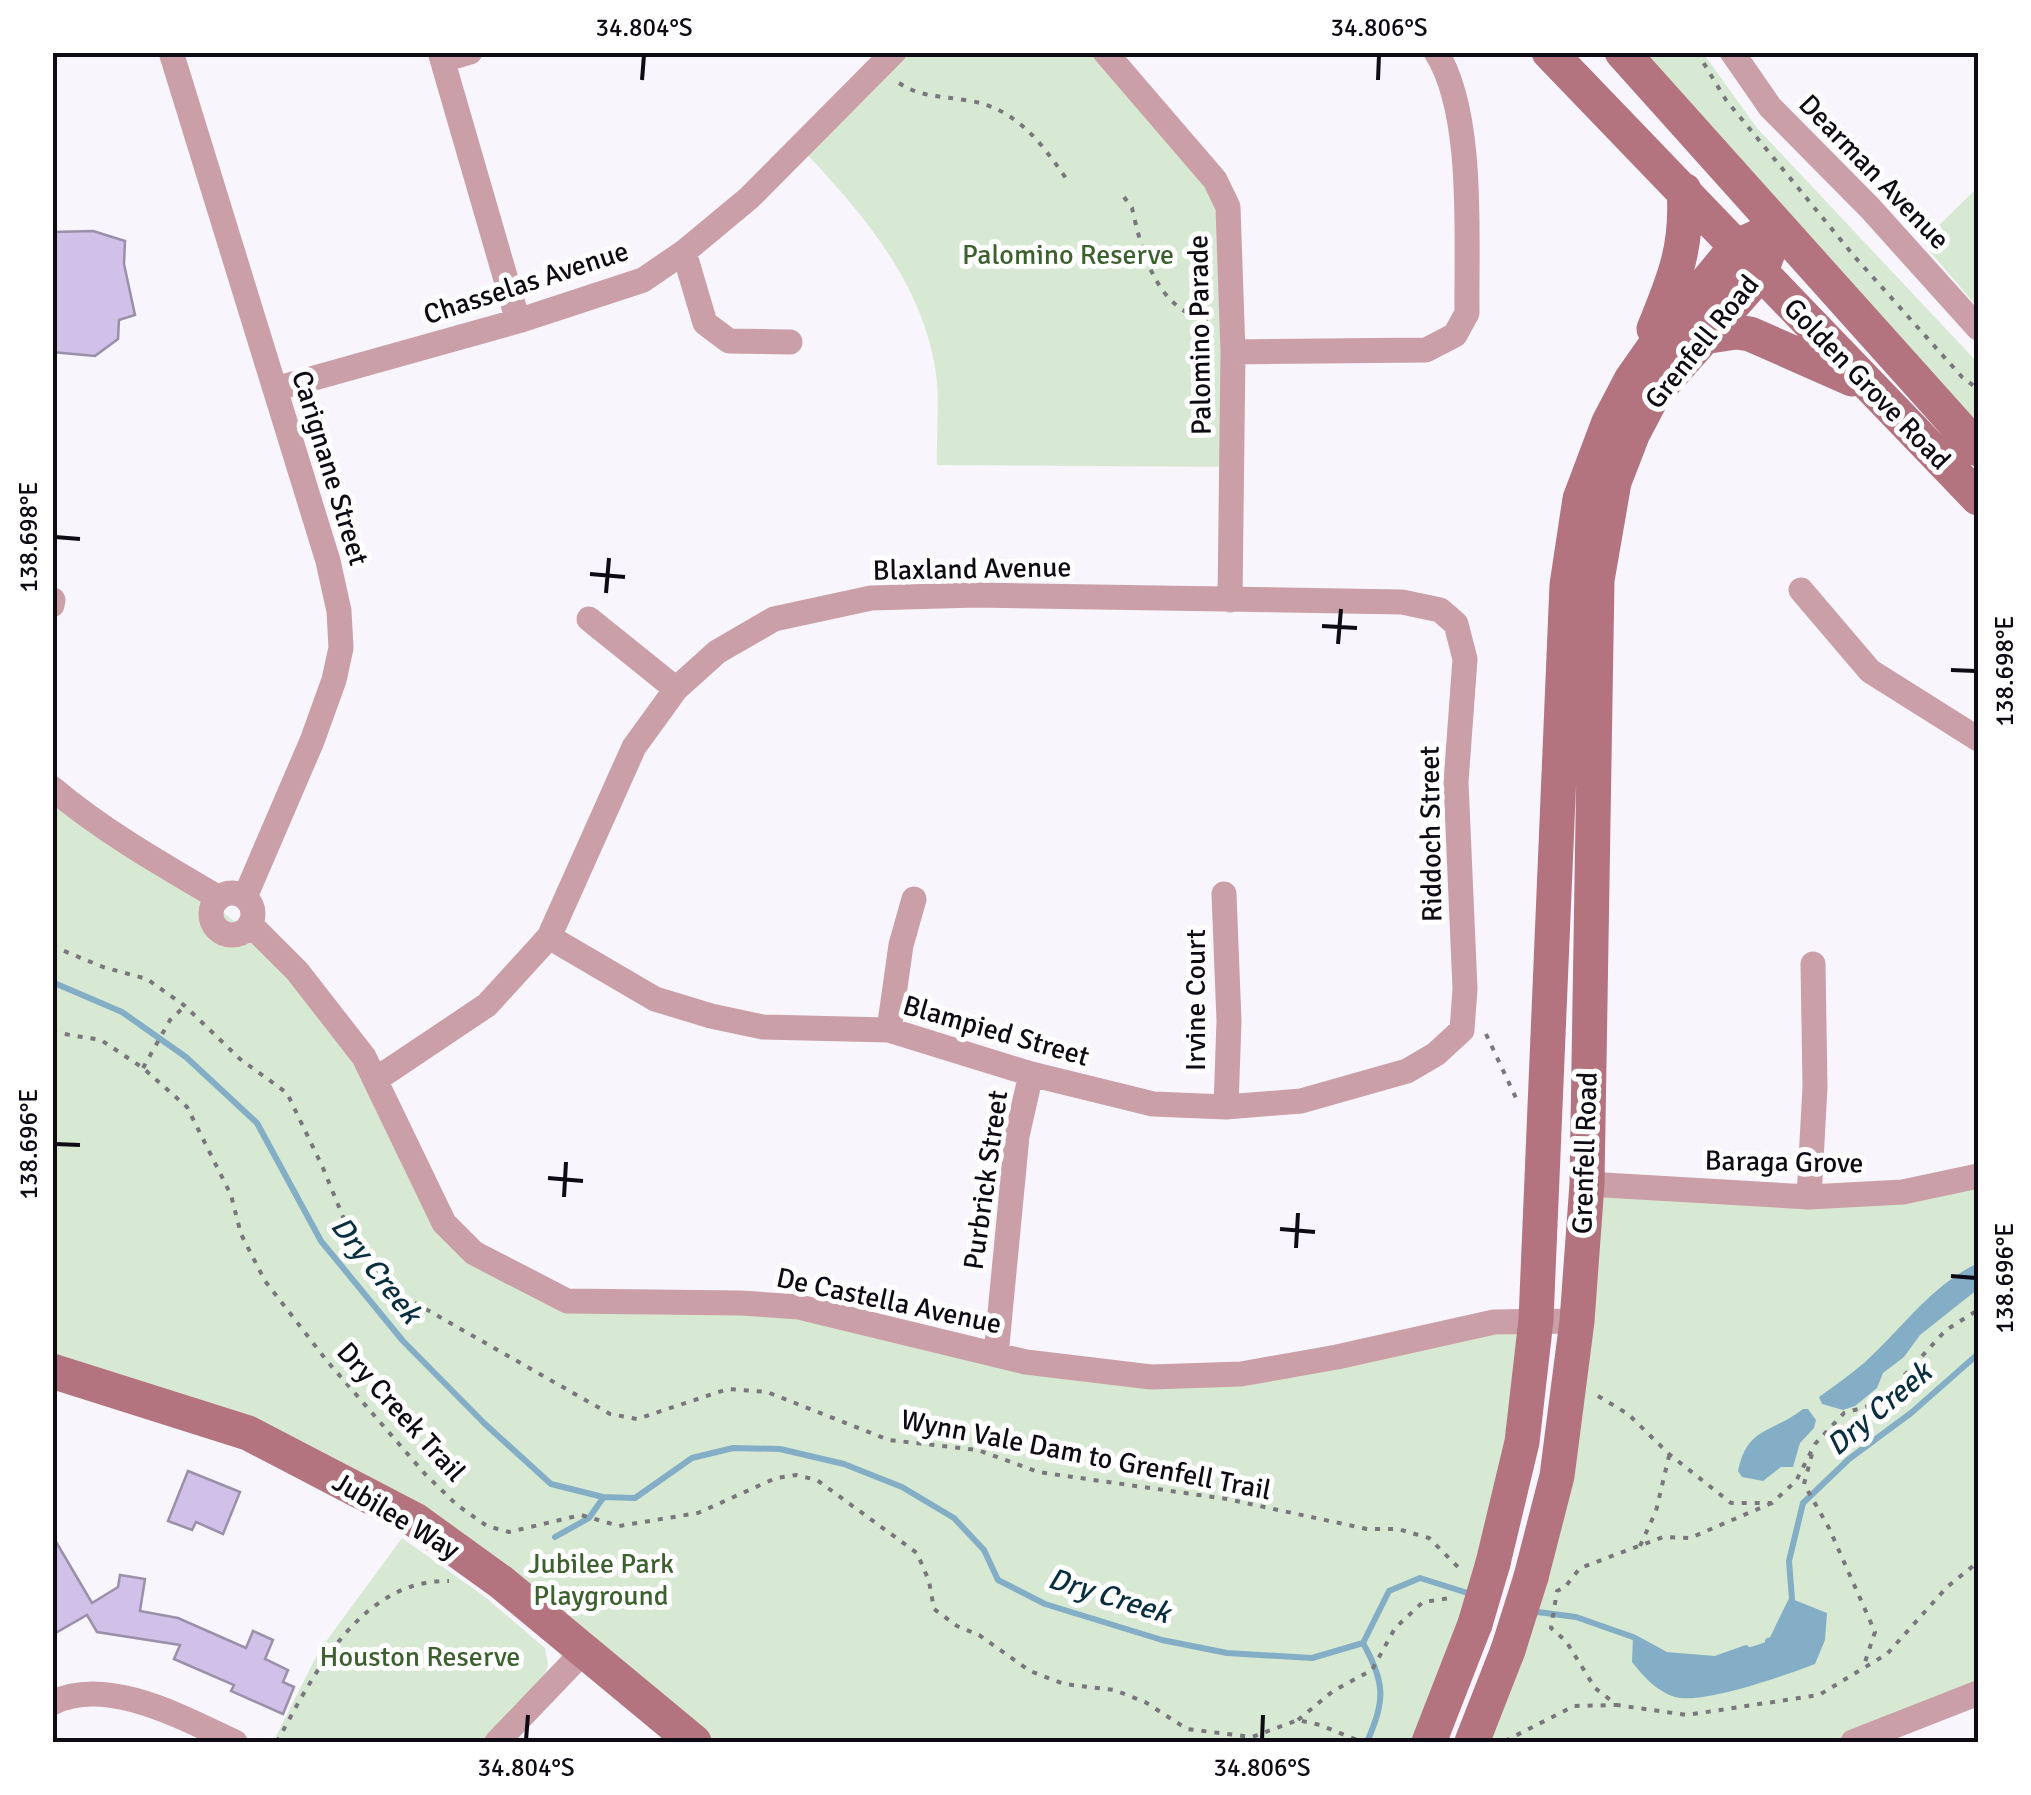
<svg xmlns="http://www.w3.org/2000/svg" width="2031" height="1795" font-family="Signika,sans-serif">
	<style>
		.green { fill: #d7e9d2 }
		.water { fill: #83aec6 }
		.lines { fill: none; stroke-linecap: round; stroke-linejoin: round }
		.stream { stroke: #83aec6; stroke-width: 6 }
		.building { fill: #d1c0e8; stroke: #9b90aa; stroke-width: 2.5 }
		.path { stroke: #79767d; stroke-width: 4; stroke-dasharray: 5 8; stroke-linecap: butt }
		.street { stroke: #cb9fa7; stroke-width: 25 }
		.secondary { stroke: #b37480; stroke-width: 35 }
		.secondary-bridge { stroke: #b37480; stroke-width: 35 }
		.ticks { fill: none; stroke: #0f0b14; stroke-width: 4 }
		.labels { text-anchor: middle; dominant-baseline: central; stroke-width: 10; stroke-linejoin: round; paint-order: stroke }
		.street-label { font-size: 28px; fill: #0f0b14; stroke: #fff }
		.park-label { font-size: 28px; fill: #3c602e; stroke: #fff }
		.water-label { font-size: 30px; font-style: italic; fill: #082e40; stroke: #fff }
		.neatline { fill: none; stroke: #0f0b14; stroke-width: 4 }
		.ticks-label { font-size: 25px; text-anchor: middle; fill: #0f0b14 }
	</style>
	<rect width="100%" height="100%" fill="#f8f6fc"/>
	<path class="green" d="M894 53H1105L1215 180 1232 467 937 465C936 435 940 402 936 373 923 282 860 210 800 147Z
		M1637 53H1703L1757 128 1978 363V431Z
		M1978 187V308L1922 242Z
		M52 783 246 930 364 1057 444 1223 567 1301 753 1303 982 1351 1241 1374 1536 1320 1530 1392 1428 1742H694L415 1520 53 1371Z
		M1978 1176V1693L1853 1742H1471L1539 1548 1587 1184 1809 1197Z
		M402 1538 485 1597 545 1648 548 1665 542 1683 485 1742H273L319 1651Z"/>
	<path class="water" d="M1978 1263V1289L1920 1335 1904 1357 1883 1373 1877 1388 1855 1406 1843 1410 1822 1404 1819 1397C1834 1386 1850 1375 1864 1363 1904 1327 1929 1287 1978 1263Z
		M1803 1409H1808L1816 1420 1814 1428 1800 1443 1793 1467H1781L1763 1481 1742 1477 1738 1471C1747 1426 1773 1433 1803 1409Z
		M1792 1599 1827 1613 1825 1640 1815 1664C1786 1675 1703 1705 1675 1697 1656 1691 1644 1677 1632 1662L1633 1637C1689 1669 1714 1659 1772 1640Z"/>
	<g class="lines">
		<path class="stream" d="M52 982 122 1012 186 1057 257 1123 321 1241 403 1341 485 1424 551 1484 603 1497 635 1498 692 1458 733 1448 780 1449 844 1464 902 1487 954 1518 984 1550 998 1580 1045 1604 1162 1640 1227 1653 1312 1658 1363 1643 1389 1591 1420 1578 1474 1595
			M555 1537 589 1518 603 1498
			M1530 1611 1576 1617 1633 1637 1666 1655 1715 1659 1746 1648
			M1768 1641 1772 1640 1792 1599 1789 1561 1803 1503 1849 1459 1911 1413 1978 1354
			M1363 1643C1386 1684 1385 1700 1367 1742"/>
	</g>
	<path class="building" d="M93 231 125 241 124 264 135 315 119 320 118 339 95 356 52 352V232Z
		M188 1471 240 1492 223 1534 196 1522 192 1530 168 1521Z
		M52 1535 92 1603 118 1587 120 1575 145 1579 140 1611 178 1618 246 1648 253 1631 273 1640 265 1659 288 1670 283 1682 294 1687 283 1714 231 1691 234 1685 174 1659 180 1645 97 1632 87 1615 52 1635Z"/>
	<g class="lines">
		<path class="path" d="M1697 52 1726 100 1854 256 1962 377 1978 389
			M899 83C920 97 940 96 965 100 1017 107 1042 144 1070 184
			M1124 197 1132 208C1142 252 1156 310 1208 320
			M52 946 103 967 147 979 185 1006 240 1059 287 1093 323 1168 355 1246 387 1287 610 1414 637 1419 728 1389 767 1392 889 1440 978 1450 1038 1472 1227 1499 1367 1529H1398L1429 1538 1463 1572
			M52 1032 101 1040 143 1068 187 1107 231 1195 241 1234 265 1281 327 1361 425 1474 457 1505 487 1526 509 1532 581 1515 619 1526 698 1513 776 1478 796 1475 817 1480 917 1553 929 1581 934 1609 957 1626 979 1635 1030 1671 1064 1684 1114 1690 1145 1702 1187 1729 1252 1737 1298 1720 1320 1725 1362 1742
			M1486 1034 1516 1098
			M143 1068 170 1020 185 1006
			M1598 1396 1628 1414 1669 1454 1731 1503H1772L1796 1481 1815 1444 1844 1413 1879 1403 1946 1330 1978 1310
			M1812 1454 1804 1484 1829 1528 1875 1632 1864 1665
			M1772 1503 1690 1538 1663 1537 1580 1568 1565 1587 1557 1591 1551 1628 1566 1641 1595 1688 1617 1705 1687 1715 1733 1708 1819 1695 1887 1654 1947 1587 1978 1562
			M1640 1546 1656 1511 1669 1456
			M1298 1720 1333 1691 1372 1670 1395 1628 1423 1602 1451 1598
			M1505 1741 1574 1706 1617 1705
			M277 1742C313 1675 361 1579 449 1581"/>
		<path class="street" d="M171 52 328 561 339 611 341 648 334 680 312 741 245 897
			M440 52 518 321
			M1105 52 1215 180 1228 207 1233 352 1230 600
			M1732 52 1770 107 1870 208 1978 328
			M443 60 470 52
			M684 252 705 323 729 341 790 342
			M1233 352 1426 350 1455 335 1467 313C1466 241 1475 113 1436 52
			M275 389 518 321 643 280 684 252 749 198 894 52
			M1801 590 1870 671 1978 739
			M52 605 53 600
			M589 619 676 689
			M52 788C103 831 161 864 219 898
			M211 914a21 21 0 1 1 42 0a21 21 0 1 1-42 0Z
			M1224 894 1229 1021 1226 1107
			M250 924 297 971 364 1057 444 1223 474 1253 567 1301 741 1303 799 1307 1026 1362 1151 1377 1241 1374 1337 1357 1494 1322 1577 1321
			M889 1030 901 945 914 899
			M375 1080 487 1005 549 937 634 747 676 689 717 652 774 619 871 598 976 595 1402 602 1440 610 1456 624 1465 659 1456 782 1465 989 1462 1030 1436 1054 1407 1071 1301 1101 1226 1107 1153 1104 1031 1074 889 1030 763 1027 711 1016 655 999 549 937
			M1587 1184 1809 1197 1903 1192 1978 1176
			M1809 1197 1815 1087 1813 964
			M996 1355 1017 1136 1031 1074
			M52 1703C107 1675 185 1719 235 1742
			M497 1742 585 1650
			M1853 1742 1978 1693"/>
		<path class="secondary" d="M1549 52 1978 498
			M1622 52 1978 449
			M1654 329C1675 278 1688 246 1684 190
			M1703 337 1736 332 1750 334 1852 379
			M52 1371 248 1433 415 1520 501 1582 694 1742
			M1493 1563 1522 1442 1536 1320 1567 585 1580 499 1609 422 1631 380 1659 340 1736 247 1777 228
			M1531 1577 1557 1476 1577 1321 1587 1184 1597 580 1614 482 1633 433 1653 395 1760 274 1777 228
			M1429 1742 1475 1624
			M1472 1742 1508 1650"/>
		<path class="secondary-bridge" d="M1475 1624 1493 1563
			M1508 1650 1531 1577"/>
	</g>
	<path class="ticks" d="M642 80 644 55M1378 80 1379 55M55 537 80 539M590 574 625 577M606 593 609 558M1322 626 1357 628M1338 644 1341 609M1951 670 1976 671M55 1144 80 1145M548 1178 583 1181M564 1197 566 1162M1280 1229 1315 1232M1296 1248 1298 1213M1951 1276 1976 1278M526 1740 528 1715M1262 1740 1263 1715"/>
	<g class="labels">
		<g class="street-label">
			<text transform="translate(1874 172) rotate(46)">Dearman Avenue</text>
			<text transform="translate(526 283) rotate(-18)">Chasselas Avenue</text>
			<text transform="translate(1200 335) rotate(-91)">Palomino Parade</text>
			<text transform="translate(1702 342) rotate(-51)">Grenfell Road</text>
			<text transform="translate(1867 384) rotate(46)">Golden Grove Road</text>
			<text transform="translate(330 468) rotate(73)">Carignane Street</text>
			<text transform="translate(972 569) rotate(-1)">Blaxland Avenue</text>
			<text transform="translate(1431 834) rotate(-91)">Riddoch Street</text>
			<text transform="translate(1196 1000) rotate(-90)">Irvine Court</text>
			<text transform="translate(996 1031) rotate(16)">Blampied Street</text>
			<text transform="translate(1585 1153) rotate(-88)">Grenfell Road</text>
			<text transform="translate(1784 1162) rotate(1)">Baraga Grove</text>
			<text transform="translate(986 1180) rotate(-82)">Purbrick Street</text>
			<text transform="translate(889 1301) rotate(12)">De Castella Avenue</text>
			<text transform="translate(401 1412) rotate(48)">Dry Creek Trail</text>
			<text transform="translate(1086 1455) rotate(11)">Wynn Vale Dam to Grenfell Trail</text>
			<text transform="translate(396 1516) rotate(31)">Jubilee Way</text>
		</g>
		<g class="park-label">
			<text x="1068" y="255">Palomino Reserve</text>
			<text x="601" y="1564">Jubilee Park<tspan x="601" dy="32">Playground</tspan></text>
			<text x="420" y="1657">Houston Reserve</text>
		</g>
		<g class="water-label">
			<text transform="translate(376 1270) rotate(52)">Dry Creek</text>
			<text transform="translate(1879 1409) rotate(-40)">Dry Creek</text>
			<text transform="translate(1109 1596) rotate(17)">Dry Creek</text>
		</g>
	</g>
	<rect width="2031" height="1795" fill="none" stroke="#ffffff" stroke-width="110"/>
	<rect x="55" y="55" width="1921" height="1685" class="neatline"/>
	<g class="ticks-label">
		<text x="644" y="36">34.804°S</text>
		<text x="1379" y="36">34.806°S</text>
		<text transform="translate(28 537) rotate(-90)" y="9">138.698°E</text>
		<text transform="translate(2004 671) rotate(-90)" y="9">138.698°E</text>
		<text transform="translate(28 1144) rotate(-90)" y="9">138.696°E</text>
		<text transform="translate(2004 1278) rotate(-90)" y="9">138.696°E</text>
		<text x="526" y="1776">34.804°S</text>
		<text x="1262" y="1776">34.806°S</text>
	</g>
</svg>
